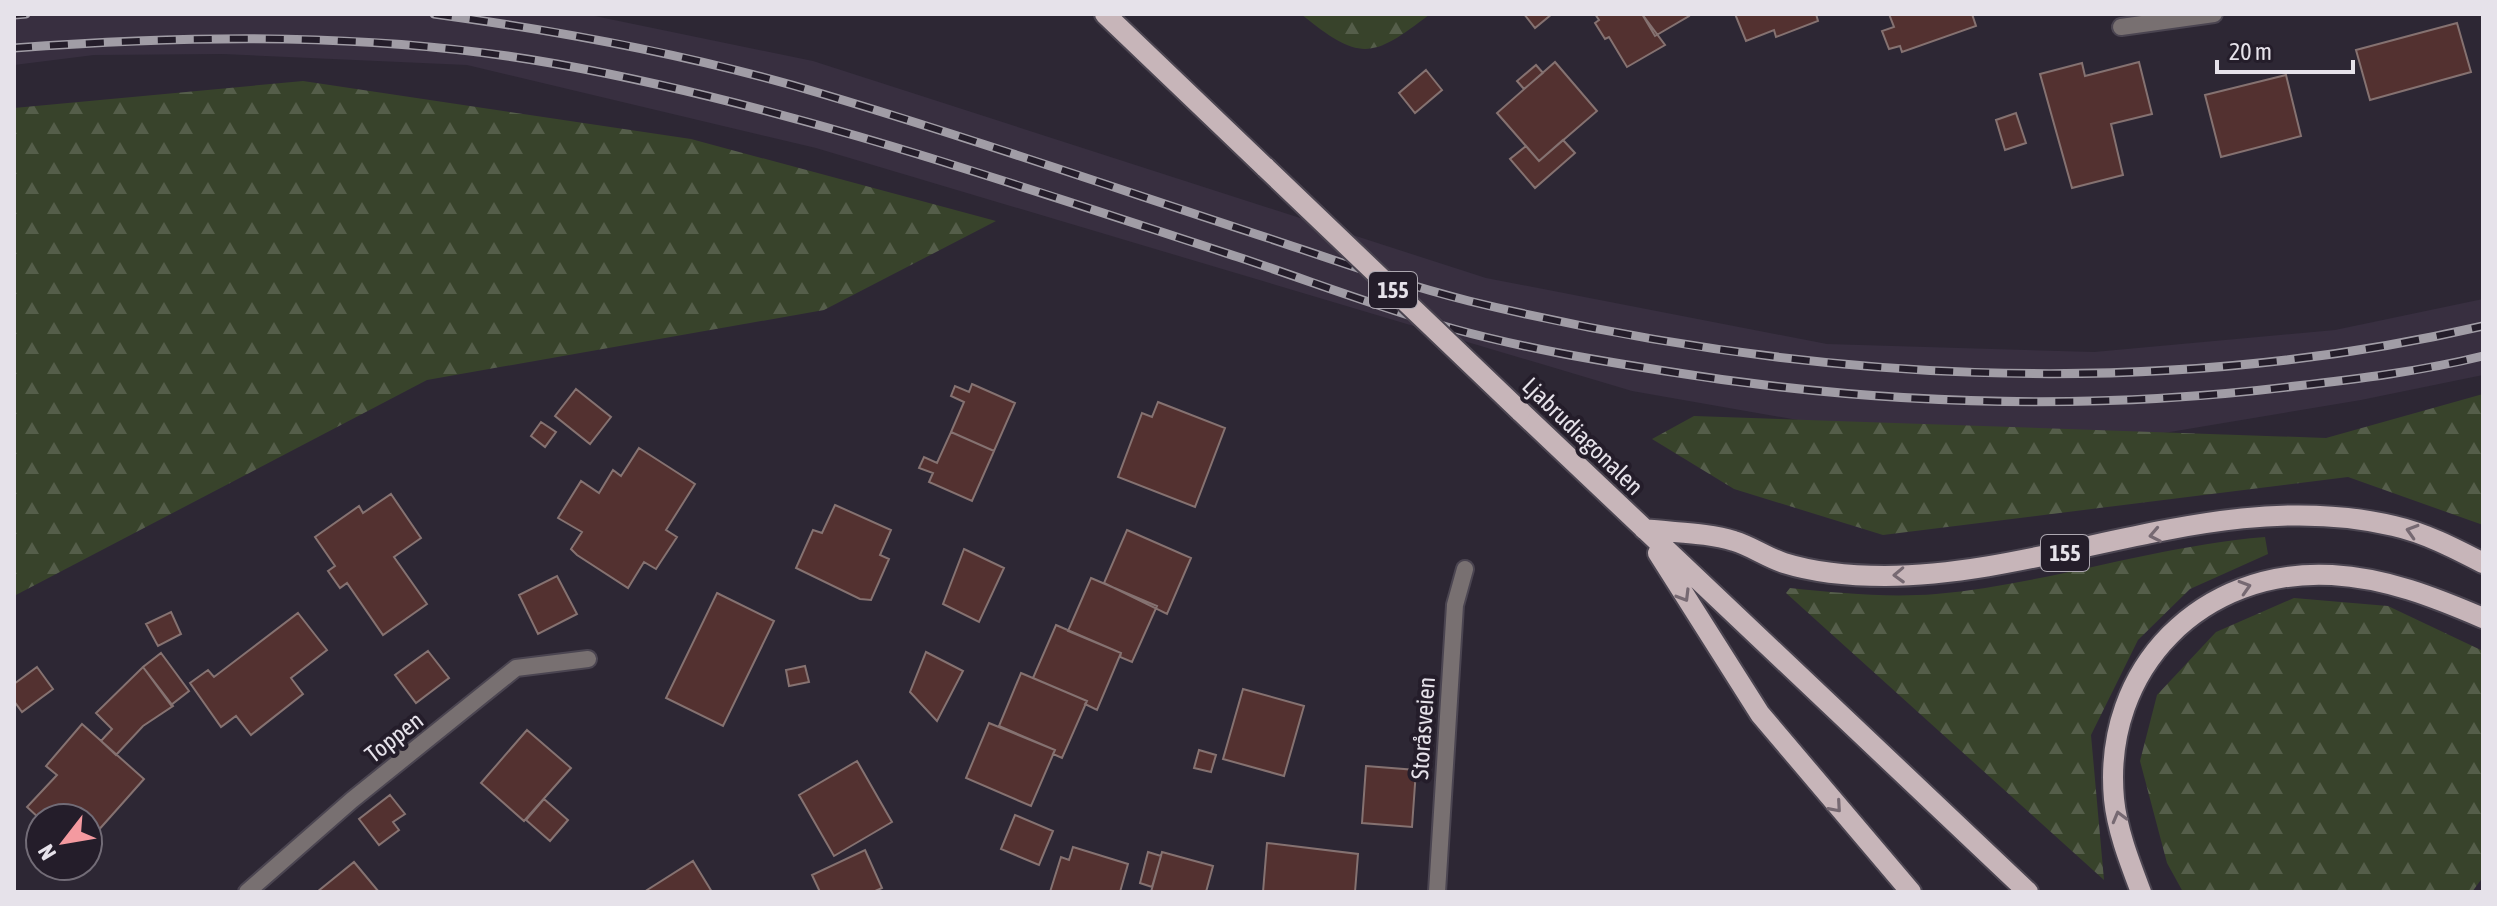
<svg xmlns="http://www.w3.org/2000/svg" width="2497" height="906" font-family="'Asap Condensed',sans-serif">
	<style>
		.built { fill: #382f40 }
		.forest { fill: url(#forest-firs) }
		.building { fill: #533130; stroke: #857271; stroke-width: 2 }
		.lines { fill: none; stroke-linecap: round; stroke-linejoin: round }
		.service-casing { stroke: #4b4551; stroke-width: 20 }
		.minor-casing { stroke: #4b4551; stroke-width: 20 }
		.primary-casing { stroke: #4b4551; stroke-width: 24 }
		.service { stroke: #787071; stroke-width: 16 }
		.minor { stroke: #787071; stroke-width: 16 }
		.primary { stroke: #c7b5b9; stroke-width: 20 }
		.rail-casing { stroke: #a19da6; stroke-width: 9 }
		.rail { stroke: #241d2a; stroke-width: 6; stroke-dasharray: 18; stroke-linecap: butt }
		.primary-bridge-casing { stroke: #4b4551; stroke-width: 24; stroke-linecap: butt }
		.primary-bridge { stroke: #c7b5b9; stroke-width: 20 }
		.oneway { stroke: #766972 }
		.labels { text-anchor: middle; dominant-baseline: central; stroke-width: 8; stroke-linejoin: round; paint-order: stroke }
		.shield { fill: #241d2a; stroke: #aca7b0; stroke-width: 2 }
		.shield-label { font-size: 22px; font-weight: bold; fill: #e6e2ea }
		.street-label { font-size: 24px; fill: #e6e2ea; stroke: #241d2a }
	</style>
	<defs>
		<pattern id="forest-firs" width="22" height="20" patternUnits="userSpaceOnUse" patternTransform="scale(2)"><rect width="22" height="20" fill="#38432b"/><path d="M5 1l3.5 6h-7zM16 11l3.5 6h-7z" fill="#555e4a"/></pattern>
	</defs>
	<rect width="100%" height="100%" fill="#2d2734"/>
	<path class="built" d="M14 14H585L813 61 1486 278 1827 344 2094 352 2335 330 2483 299V375L2361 400 2140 437 1826 425 1632 391 816 148 467 65 223 54 94 55 14 65Z"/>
	<path class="forest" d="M1301 14H1430C1372 59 1360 62 1301 14Z
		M303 81 691 139 996 221 824 310 427 380 14 596V108Z
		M2483 394V525L2348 477 1883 535 1734 489 1652 439 1694 416 2326 438Z
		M2265 537 2268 554 2190 589 2138 640 2091 735 2104 880 1786 593 1790 588C1839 593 1887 598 1936 594 2047 584 2154 546 2265 537Z
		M2294 598 2388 606 2483 651V877L2472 892H2183L2167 863 2140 761 2157 695 2216 632Z"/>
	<path class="building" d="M1524 14H1552L1535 28Z
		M1595 14H1642L1665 45 1627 67 1609 37 1605 39 1595 23 1599 20Z
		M1642 14H1688L1689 16 1655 36Z
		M1735 14H1816L1818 21 1776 37 1774 30 1746 41Z
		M1889 14H1972L1976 26 1902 52 1900 46 1889 49 1882 31 1894 27Z
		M2457 23 2471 72 2370 100 2356 50Z
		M1555 62 1597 111 1539 161 1497 113Z
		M2139 62 2152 114 2111 124 2123 175 2072 188 2040 74 2082 63 2085 76Z
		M1536 65 1543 73 1524 89 1517 81Z
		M1426 70 1442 90 1415 113 1399 93Z
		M2286 75 2301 136 2221 157 2205 95Z
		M2016 113 2026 143 2005 150 1996 120Z
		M1563 140 1575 153 1535 188 1510 159 1526 146 1539 161Z
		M972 384 1015 403 994 451 951 432 964 402 951 396 955 386 969 392Z
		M576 389 611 417 590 444 555 416Z
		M1158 402 1225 428 1195 507 1118 477 1142 413 1152 417Z
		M541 422 556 432 545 447 531 436Z
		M951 432 994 451 972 501 929 482 933 473 919 468 924 457 937 463Z
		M639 448 695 484 666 530 677 537 656 569 644 562 628 588 577 555 571 549 582 532 558 518 581 481 599 493 613 470 621 476Z
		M391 494 421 538 394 557 427 604 383 635 347 583 340 588 328 571 335 566 315 537 359 506 363 513Z
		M835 505 891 530 880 555 889 559 871 600 860 599 796 568 813 530 822 533Z
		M1127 530 1191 558 1167 614 1104 583Z
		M964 549 1004 568 979 622 943 604Z
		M557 576 577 614 538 634 519 595Z
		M1091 578 1157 606 1132 662 1120 657 1121 653 1068 631Z
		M717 593 774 621 723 726 666 698Z
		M171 612 181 634 158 646 146 624Z
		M298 613 327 650 291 678 303 694 251 735 236 716 221 727 190 683 208 670 214 677Z
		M1056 625 1121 653 1097 710 1085 704 1087 701 1033 678Z
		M428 651 449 678 416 703 395 675Z
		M926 652 963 671 937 721 910 692Z
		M161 653 189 691 171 705 143 667Z
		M805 666 809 682 789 686 786 670Z
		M37 667 53 689 22 712 14 701V684Z
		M143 667 173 706 143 726 116 755 101 741 112 729 96 713Z
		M1021 673 1087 701 1062 758 1053 754 1055 750 999 726Z
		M1243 689 1304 706 1284 776 1223 759Z
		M989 723 1055 750 1031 806 966 778Z
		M82 724 144 779 88 842V818L40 819 27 807 57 775 46 766Z
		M527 730 571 768 524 821 481 783Z
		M1199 750 1216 755 1211 772 1194 768Z
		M857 761 892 822 834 856 799 795Z
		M1366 766 1416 770 1412 827 1362 823Z
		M390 795 405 814 393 822 399 830 379 845 359 819Z
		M544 799 568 820 550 841 526 820Z
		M1015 815 1053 831 1039 865 1001 849Z
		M1267 843 1358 854 1355 892H1263Z
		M1073 847 1128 864 1120 892H1050L1061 857 1069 860Z
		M865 850 882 888 873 892H820L812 875Z
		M1148 852 1161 856 1152 887 1140 883Z
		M1162 852 1213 866 1206 892H1151Z
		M693 861 712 892H644Z
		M354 862 379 892H317Z"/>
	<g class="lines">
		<g class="service-casing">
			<path id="service" d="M2121 27 2214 14"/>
		</g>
		<g class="minor-casing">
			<path id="minor" d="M247 892 352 800 516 668 588 659
				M1437 892 1455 605 1465 569"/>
		</g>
		<g class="primary-casing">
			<path id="primary" d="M1105 14 1266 168
				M1520 411 2028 892
				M1644 529C1673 533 1706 532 1734 541 1751 546 1766 557 1784 563 1816 573 1852 576 1885 576 2054 575 2225 485 2394 526 2425 533 2454 548 2483 563
				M1658 553 1760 714 1911 892
				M2141 892C2130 863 2117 830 2114 799 2102 667 2203 568 2332 575 2386 578 2434 597 2483 618"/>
		</g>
		<use href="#service" class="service"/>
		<use href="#minor" class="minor"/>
		<use href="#primary" class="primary"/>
		<g class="rail-casing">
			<path id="rail" d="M434 14C567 32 697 56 826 95 974 139 1121 190 1268 238 1334 260 1401 284 1469 301 1799 381 2150 403 2483 326
				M14 15 26 14
				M14 48C195 35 378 32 557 64 790 106 1013 184 1238 257 1310 281 1381 308 1454 329 1523 348 1595 360 1665 371 1875 405 2085 412 2296 386 2358 379 2422 371 2483 356"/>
		</g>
		<use href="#rail" class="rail"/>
		<g class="primary-bridge-casing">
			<path id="primary-bridge" d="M1266 168 1520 411"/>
		</g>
		<use href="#primary-bridge" class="primary-bridge"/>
	</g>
	<defs><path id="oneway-chevron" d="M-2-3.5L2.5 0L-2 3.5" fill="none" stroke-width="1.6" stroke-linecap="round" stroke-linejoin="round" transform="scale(2)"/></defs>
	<g class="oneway">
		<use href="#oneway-chevron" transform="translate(2412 531) rotate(-163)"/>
		<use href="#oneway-chevron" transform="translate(2155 535) rotate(169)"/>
		<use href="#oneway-chevron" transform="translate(1899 575) rotate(178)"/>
		<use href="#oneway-chevron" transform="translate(2245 587) rotate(-17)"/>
		<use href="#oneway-chevron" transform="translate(1684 596) rotate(59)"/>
		<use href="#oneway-chevron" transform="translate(1836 807) rotate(49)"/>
		<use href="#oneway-chevron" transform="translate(2119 817) rotate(-105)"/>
	</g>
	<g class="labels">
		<g class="shield">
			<rect x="1369" y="272" width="48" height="36" rx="6"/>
			<rect x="2041" y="535" width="48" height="36" rx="6"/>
		</g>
		<g class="shield-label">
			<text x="1393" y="290">155</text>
			<text x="2065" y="553">155</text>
		</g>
		<g class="street-label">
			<text transform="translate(1583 436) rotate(44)">Ljabrudiagonalen</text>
			<text transform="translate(1423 728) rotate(-86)">Storåsveien</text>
			<text transform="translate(394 737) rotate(-38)">Toppen</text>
		</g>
	</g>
	<rect width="2497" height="906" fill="none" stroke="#e6e2ea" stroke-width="32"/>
	<g transform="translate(64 842) rotate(239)"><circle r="38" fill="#241d2a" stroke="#726c77" stroke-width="2"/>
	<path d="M0-6L14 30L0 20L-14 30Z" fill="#f49aa0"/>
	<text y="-12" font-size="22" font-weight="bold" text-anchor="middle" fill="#e6e2ea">N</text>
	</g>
	<path d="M2217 60v12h136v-12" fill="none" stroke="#e6e2ea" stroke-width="4"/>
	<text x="2229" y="60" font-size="24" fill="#e6e2ea" stroke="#241d2a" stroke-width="6" paint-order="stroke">20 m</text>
</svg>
